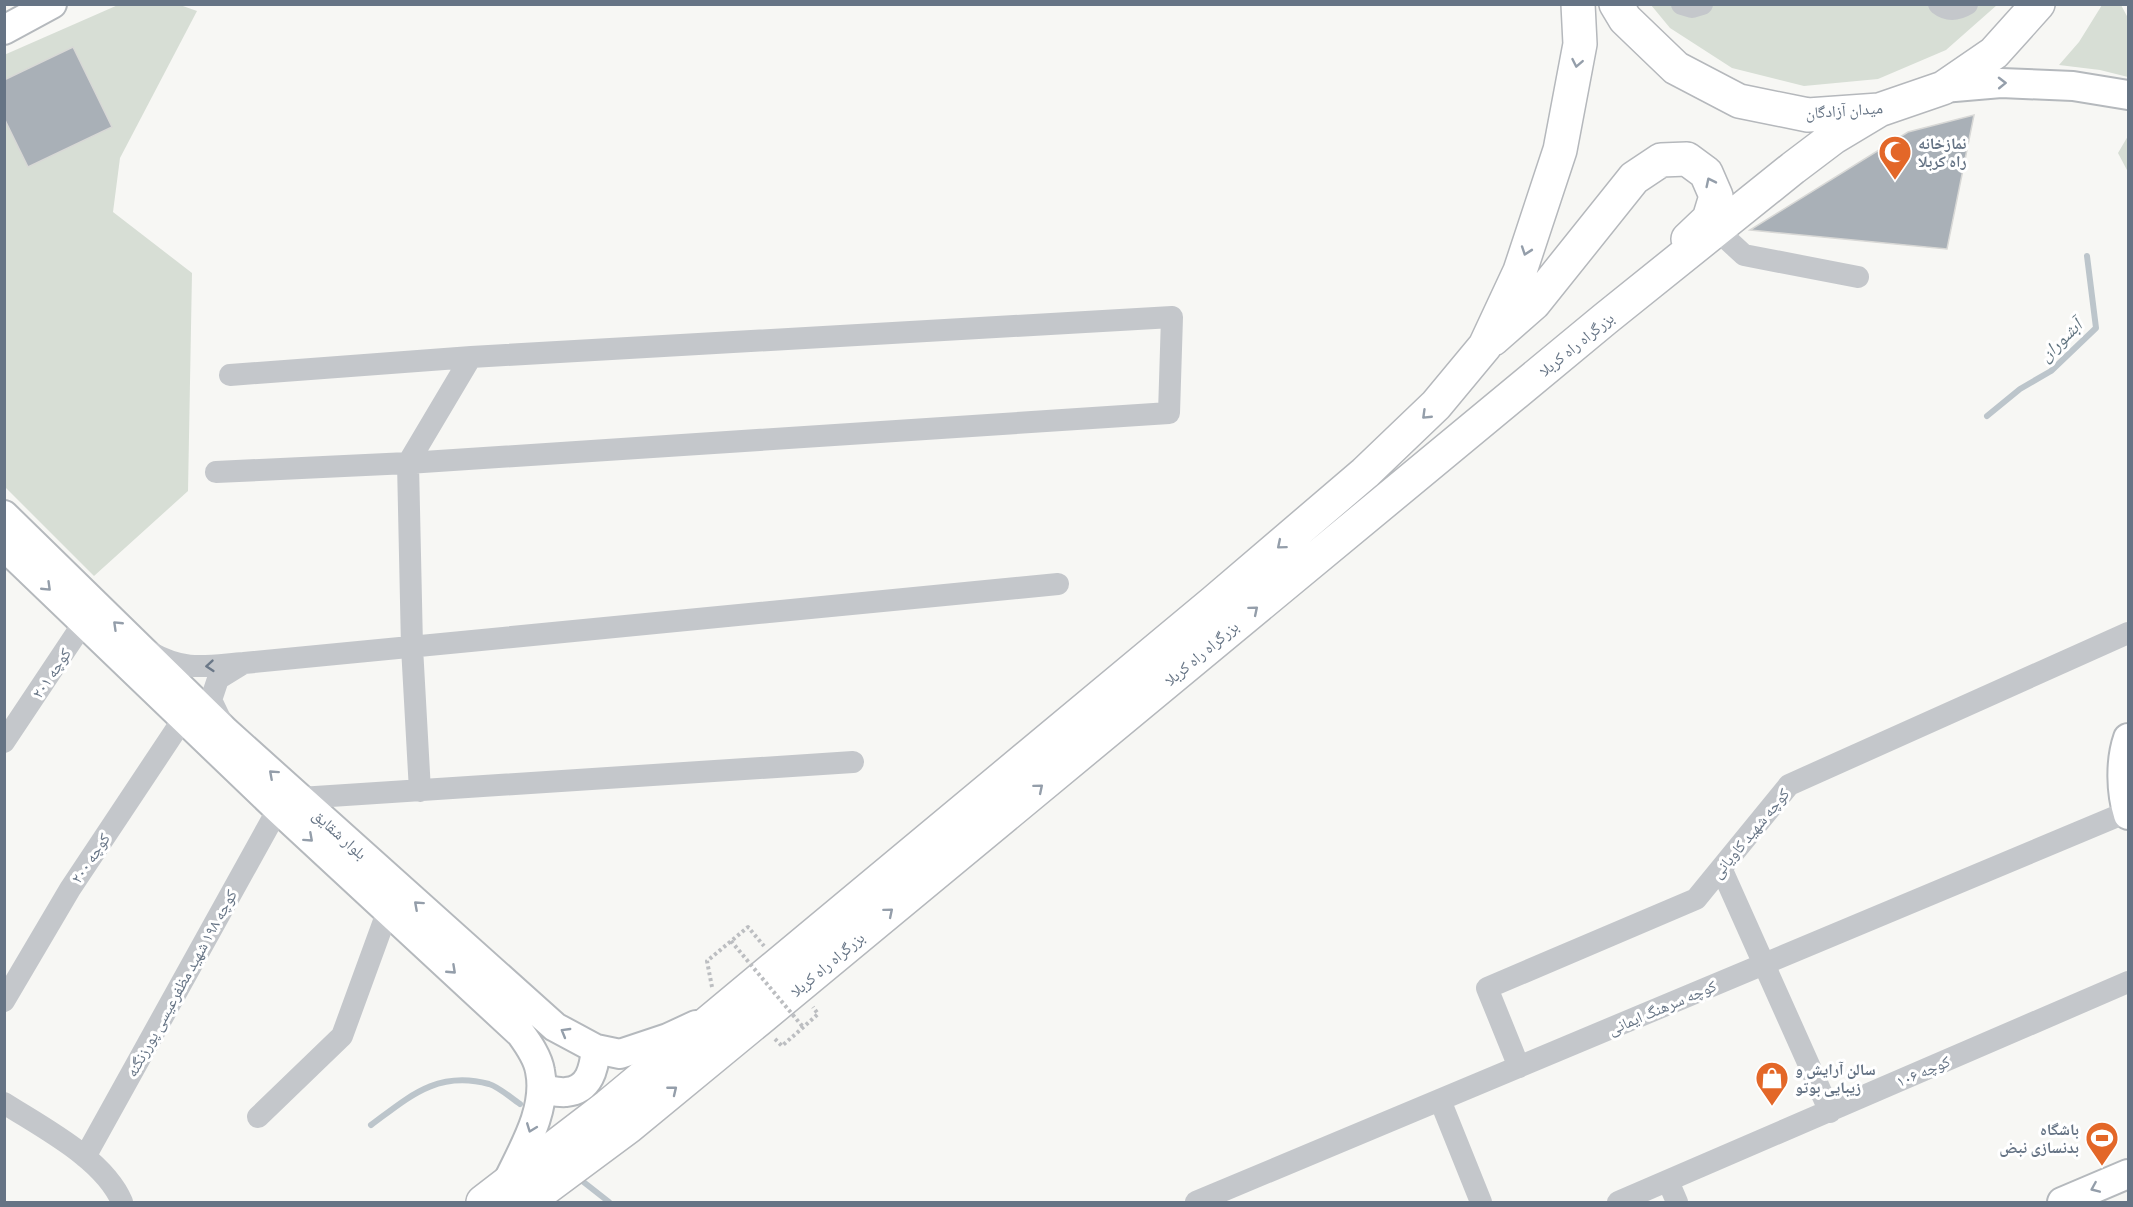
<svg xmlns="http://www.w3.org/2000/svg" width="2133" height="1207" font-family="'PT Sans Narrow','Noto Naskh Arabic',sans-serif">
	<style>
		.green { fill: #d7ded5 }
		.lines { fill: none; stroke-linecap: round; stroke-linejoin: round }
		.stream { stroke: #bcc5cb; stroke-width: 6 }
		.building { fill: #a9b0b7; stroke: #d8d8d6; stroke-width: 1.5 }
		.major-casing { stroke: #b5b9bd; stroke-width: 32 }
		.highway-casing { stroke: #b5b8bc; stroke-width: 36 }
		.path { stroke: #bcbec1; stroke-width: 4; stroke-dasharray: 3 3; stroke-linecap: butt }
		.minor { stroke: #c4c7cb; stroke-width: 22 }
		.major { stroke: #fff; stroke-width: 28 }
		.highway { stroke: #fff; stroke-width: 33 }
		.path-bridge { stroke: #bcbec1; stroke-width: 4; stroke-dasharray: 3 3; stroke-linecap: butt }
		.oneway { stroke: #949eaa }
		.oneway2 { stroke: #6b7888 }
		.labels { text-anchor: middle; dominant-baseline: central; stroke-width: 6; stroke-linejoin: round; paint-order: stroke }
		.street-label { font-size: 16px; fill: #667485; stroke: #fff }
		.poi-label { font-size: 16px; font-weight: bold; fill: #667485; stroke: #fff; text-anchor: start }
		.water-label { font-size: 18px; font-style: italic; fill: #627581; stroke: #fff }
	</style>
	<rect width="100%" height="100%" fill="#f7f7f4"/>
	<path class="green" d="M118 5H180L197 11 120 158 113 212 192 273 188 491 94 576 5 487 4 55Z
		M1651 5H1997L1946 50 1878 79 1804 86 1732 68 1670 28Z
		M2102 5H2121L2128 18V77L2100 70 2059 65 2079 42Z
		M2128 136V172L2118 153Z"/>
	<g class="lines">
		<path class="stream" d="M1987 416 2020 389 2051 371 2096 328 2087 256
			M371 1125C409 1097 437 1070 489 1084 499 1087 511 1098 520 1104
			M581 1180 609 1202"/>
	</g>
	<path class="building" d="M73 47 112 127 28 167 4 118V80Z
		M1974 115 1947 249 1750 230 1908 132Z"/>
	<g class="lines">
		<g class="major-casing">
			<path id="major" d="M4 30 52 4
				M1943 88 2001 83 2073 86 2128 95
				M4 515 226 732 555 1027 596 1049 620 1054 668 1038 696 1025
				M4 546 278 809 521 1034C529 1045 538 1058 540 1071 548 1111 521 1152 505 1187
				M2128 738C2120 761 2121 792 2128 815
				M542 1089C549 1090 559 1093 566 1092 590 1090 594 1068 596 1049
				M2062 1202 2128 1174"/>
		</g>
		<g class="highway-casing">
			<path id="highway" d="M1616 4 1625 19 1676 68 1739 101 1808 115 1879 110 1943 88 1994 53 2038 4
				M1493 339 1534 303 1634 178 1661 160 1687 159 1706 173 1716 196 1709 219 1688 239
				M483 1202 608 1106 1214 602 1365 473 1436 405 1485 346 1520 271 1560 150 1580 44 1578 4
				M527 1202 628 1127 758 1020 1605 319 1793 168 1834 137 1879 110"/>
		</g>
		<path class="path" d="M712 987 707 961 748 927 764 946
			M775 1039 782 1046 818 1014 813 1007"/>
		<path class="minor" d="M1682 4 1692 7 1702 4
			M1939 4C1948 11 1957 10 1967 4
			M1717 230 1744 255 1858 277
			M216 472 408 463 1169 413 1172 317 471 357 230 375
			M150 652C186 672 205 666 244 663L218 679 211 700 223 725
			M244 663 1058 584
			M4 742 92 610
			M420 791 412 647 408 463 471 357
			M300 798 853 762
			M1721 868 1830 1112
			M4 1001 70 889 183 719
			M1519 1067 1487 988 1696 899 1789 785 2128 633
			M1440 1100 1481 1202
			M4 1103C43 1128 104 1159 122 1202
			M258 1117 342 1036 388 910
			M85 1157 278 809
			M1668 1181 1677 1202
			M1196 1202 2127 812
			M1618 1202 2128 982"/>
		<use href="#major" class="major"/>
		<use href="#highway" class="highway"/>
		<path class="path-bridge" d="M731 941 803 1027"/>
	</g>
	<defs><path id="oneway-chevron" d="M-2-3.5L2.5 0L-2 3.5" fill="none" stroke-width="1.6" stroke-linecap="round" stroke-linejoin="round" transform="scale(1.5)"/></defs>
	<g class="oneway">
		<use href="#oneway-chevron" transform="translate(1577 63) rotate(101)"/>
		<use href="#oneway-chevron" transform="translate(2002 83) rotate(-1)"/>
		<use href="#oneway-chevron" transform="translate(1710 182) rotate(-116)"/>
		<use href="#oneway-chevron" transform="translate(1526 251) rotate(109)"/>
		<use href="#oneway-chevron" transform="translate(1426 415) rotate(136)"/>
		<use href="#oneway-chevron" transform="translate(1281 545) rotate(140)"/>
		<use href="#oneway-chevron" transform="translate(47 587) rotate(44)"/>
		<use href="#oneway-chevron" transform="translate(1254 610) rotate(-40)"/>
		<use href="#oneway-chevron" transform="translate(117 625) rotate(-136)"/>
		<use href="#oneway-chevron" transform="translate(273 774) rotate(-138)"/>
		<use href="#oneway-chevron" transform="translate(1039 788) rotate(-40)"/>
		<use href="#oneway-chevron" transform="translate(309 838) rotate(42)"/>
		<use href="#oneway-chevron" transform="translate(418 905) rotate(-138)"/>
		<use href="#oneway-chevron" transform="translate(889 912) rotate(-40)"/>
		<use href="#oneway-chevron" transform="translate(452 970) rotate(43)"/>
		<use href="#oneway-chevron" transform="translate(565 1032) rotate(-150)"/>
		<use href="#oneway-chevron" transform="translate(673 1090) rotate(-39)"/>
		<use href="#oneway-chevron" transform="translate(531 1128) rotate(111)"/>
		<use href="#oneway-chevron" transform="translate(2095 1188) rotate(157)"/>
	</g>
	<use class="oneway2" href="#oneway-chevron" transform="translate(210 666) rotate(175)"/>
	<defs>
		<g id="mosque-pin" transform="scale(1.725)"><path d="M0 17L-7.5 6A9.5 9.5 0 1 1 7.5 6Z" fill="#e36728" stroke="#fff"/><path d="M3.5-4.9A6 6 0 1 0 3.5 4.9A5 5 0 1 1 3.5-4.9Z" fill="#fff"/></g>
		<g id="shop-pin" transform="scale(1.725)"><path d="M0 17L-7.5 6A9.5 9.5 0 1 1 7.5 6Z" fill="#e36728" stroke="#fff"/><path d="M-5-2.5h2.3a2.7 3.5 0 0 1 5.4 0H5L5.5 6h-11ZM-1.5-2.5h3a1.5 2.3 0 0 0-3 0Z" fill="#fff"/></g>
		<g id="stadium-pin" transform="scale(1.725)"><path d="M0 17L-7.5 6A9.5 9.5 0 1 1 7.5 6Z" fill="#e36728" stroke="#fff"/><path d="M0-5a6.5 5 0 1 0 0 10a6.5 5 0 1 0 0-10ZM-3.5-1.8h7v3.6h-7Z" fill="#fff"/></g>
	</defs>
	<g fill-rule="evenodd">
		<use href="#mosque-pin" x="1895" y="152"/>
		<use href="#shop-pin" x="1772" y="1078"/>
		<use href="#stadium-pin" x="2102" y="1138"/>
	</g>
	<g class="labels">
		<g class="street-label">
			<text transform="translate(1844 110) rotate(-4)">میدان آزادگان</text>
			<text transform="translate(1576 344) rotate(-39)">بزرگراه راه کربلا</text>
			<text transform="translate(1201 653) rotate(-40)">بزرگراه راه کربلا</text>
			<text transform="translate(51 673) rotate(-56)">کوچه ۲۰۱</text>
			<text transform="translate(1750 833) rotate(-50)">کوچه شهید کاویانی</text>
			<text transform="translate(340 834) rotate(42)">بلوار شقایق</text>
			<text transform="translate(90 858) rotate(-56)">کوچه ۲۰۰</text>
			<text transform="translate(827 964) rotate(-40)">بزرگراه راه کربلا</text>
			<text transform="translate(181 983) rotate(-61)">کوچه ۱۹۸ شهید مظفرعیسی پورزنگنه</text>
			<text transform="translate(1662 1007) rotate(-23)">کوچه سرهنگ ایمانی</text>
			<text transform="translate(1923 1071) rotate(-23)">کوچه ۱۰۶</text>
		</g>
		<g class="poi-label">
			<text x="1918" y="143">نمازخانه<tspan x="1918" dy="18">راه کربلا</tspan></text>
			<text x="1795" y="1069">سالن آرایش و<tspan x="1795" dy="18">زیبایی بوتو</tspan></text>
			<text x="2079" y="1129" text-anchor="end">باشگاه<tspan x="2079" dy="18">بدنسازی نبض</tspan></text>
		</g>
		<g class="water-label">
			<text transform="translate(2060 340) rotate(-44)">آبشوران</text>
		</g>
	</g>
	<rect width="2133" height="1207" fill="none" stroke="#667485" stroke-width="12"/>
</svg>
